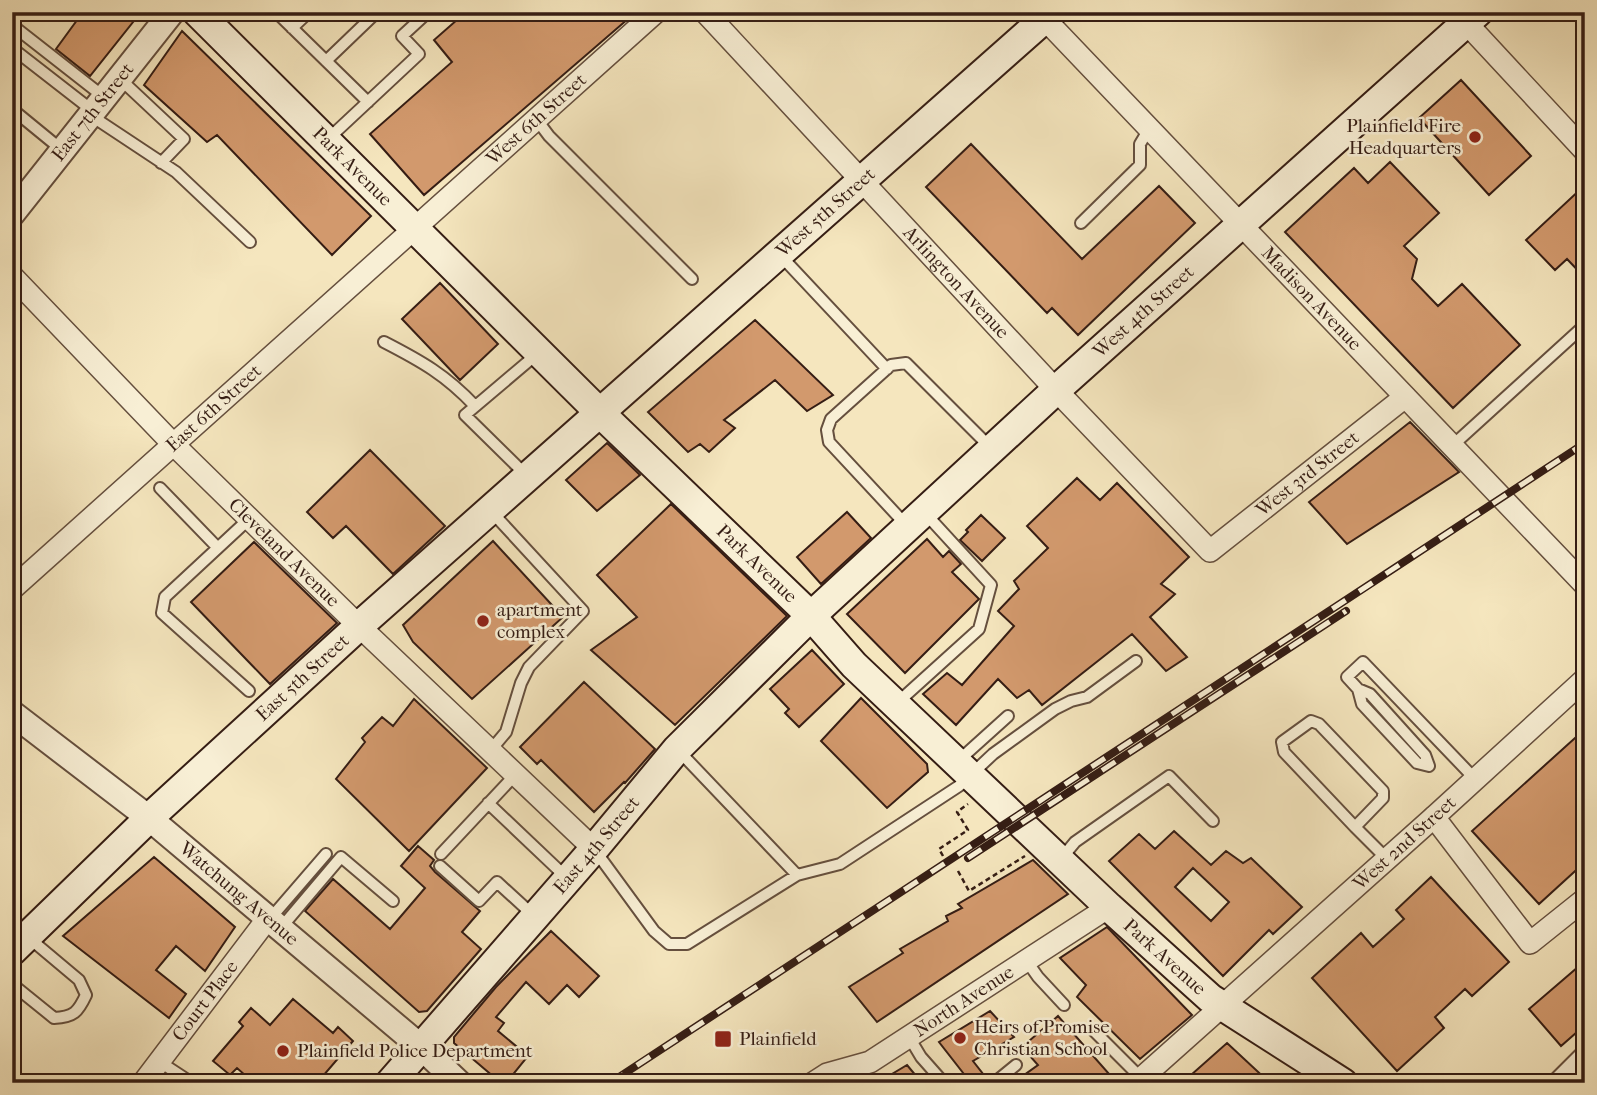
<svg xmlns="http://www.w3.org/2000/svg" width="1597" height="1095" font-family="'IM FELL French Canon',serif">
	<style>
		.building { fill: #d2996d; stroke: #351d14; stroke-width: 2; fill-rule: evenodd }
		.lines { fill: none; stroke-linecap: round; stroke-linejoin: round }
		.service-casing { stroke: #654f3e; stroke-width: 14 }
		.minor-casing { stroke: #654f3e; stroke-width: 24 }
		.tertiary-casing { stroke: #654f3e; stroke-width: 28 }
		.secondary-casing { stroke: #351d14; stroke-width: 32 }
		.path { stroke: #351d14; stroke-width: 2.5; stroke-dasharray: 5 3.5; stroke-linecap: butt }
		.service { stroke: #f8efd5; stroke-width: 10 }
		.minor { stroke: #f8efd5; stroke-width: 21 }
		.tertiary { stroke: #f8efd5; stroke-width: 24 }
		.secondary { stroke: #f8efd5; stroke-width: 28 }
		.rail-casing { stroke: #351d14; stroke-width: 8 }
		.rail { stroke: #f8efd5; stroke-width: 5; stroke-dasharray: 16; stroke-linecap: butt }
		.poi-dot { fill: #8f2418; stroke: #f8efd5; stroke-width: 2.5 }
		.labels { text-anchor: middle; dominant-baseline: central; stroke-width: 5; stroke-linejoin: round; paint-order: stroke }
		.street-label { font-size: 19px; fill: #351d14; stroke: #f8efd5 }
		.poi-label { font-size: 19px; fill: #351d14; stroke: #f8efd5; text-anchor: start }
	</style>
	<rect width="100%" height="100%" fill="#f5e6be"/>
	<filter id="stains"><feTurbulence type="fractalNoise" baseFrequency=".00286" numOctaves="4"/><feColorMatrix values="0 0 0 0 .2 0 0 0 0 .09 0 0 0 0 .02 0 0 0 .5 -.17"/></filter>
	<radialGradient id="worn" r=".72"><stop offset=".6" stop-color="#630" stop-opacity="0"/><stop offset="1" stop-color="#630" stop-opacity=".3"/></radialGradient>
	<path class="building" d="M83 12H141L90 76 56 49Z
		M466 12H636L424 195 370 134 452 62 434 40Z
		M182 31 371 216 332 255 217 135 207 142 144 85Z
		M1461 80 1531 156 1489 195 1419 118Z
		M971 144 1082 259 1159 186 1195 223 1078 335 1052 308 1047 313 926 187Z
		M1390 162 1439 213 1404 246 1417 259 1412 279 1438 306 1462 284 1520 345 1453 408 1285 232 1354 168 1368 183Z
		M1585 185V278L1567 259 1555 270 1526 240Z
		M440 283 498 344 460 380 402 319Z
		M755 320 833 395 807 411 775 380 724 420 735 428 709 452 700 444 688 452 648 412Z
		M1410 422 1459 472 1347 544 1309 502Z
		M607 443 640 475 597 511 566 480Z
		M370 450 445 526 393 574 346 526 333 538 307 512Z
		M1077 478 1100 500 1117 483 1189 557 1161 584 1175 594 1150 617 1187 657 1166 671 1132 634 1042 705 1029 690 1017 698 998 679 956 725 923 694 947 673 962 685 1014 626 998 611 1019 589 1014 581 1048 548 1027 526Z
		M671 504 787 616 675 725 591 650 637 617 597 575Z
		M847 512 871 538 821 584 797 557Z
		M981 515 1005 538 982 561 960 540 968 532 966 530Z
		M927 539 943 557 949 551 961 564 952 572 979 599 905 673 847 614Z
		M493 541 563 617 472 699 413 642 403 625Z
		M254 542 337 623 270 684 191 602Z
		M812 650 844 684 799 727 785 713 789 709 770 689Z
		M584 682 655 749 625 783 624 782 594 812 541 760 537 764 520 747Z
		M861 698 927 764 928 772 887 808 821 741Z
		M414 699 487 768 409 851 336 779 365 742 362 738 382 717 393 726Z
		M1585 729V862L1539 904 1472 831Z
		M1174 831 1211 865 1226 851 1243 863 1251 858 1302 907 1273 934 1269 930 1223 976 1109 861 1139 834 1155 849ZM1193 868 1229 902 1211 921 1175 887Z
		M418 846 434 860 430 866 435 872 480 911 462 932 481 949 427 1011 419 1012 305 911 333 879 390 929 425 888 401 866Z
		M154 857 235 927 205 971 176 946 156 970 186 994 169 1018 63 936Z
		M1033 860 1068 894 877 1022 849 987 903 953 900 949 948 921 946 916 962 908 958 904Z
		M1431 877 1509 962 1472 996 1465 989 1435 1017 1444 1028 1397 1071 1312 978 1361 933 1373 947 1404 919 1396 910Z
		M1107 927 1192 1015 1140 1059 1077 997 1086 985 1060 958Z
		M551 931 599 976 579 997 567 985 549 1004 526 982 496 1017 504 1023 498 1031 528 1056 506 1083H501L454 1043V1037L496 987Z
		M1585 961V1025L1561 1046 1529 1009Z
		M293 999 333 1033 338 1027 353 1041 317 1083H254L237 1068 230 1075 213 1061 243 1026 239 1022 251 1008 270 1025Z
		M990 1011 1014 1037 973 1061 987 1079 986 1083H971L939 1042Z
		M1058 1016 1117 1083H1013L1038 1065 1022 1047Z
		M1227 1043 1270 1083H1182Z
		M907 1065 922 1083H877Z"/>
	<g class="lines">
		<g class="service-casing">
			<path id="service" d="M276 12 368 102
				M12 25 104 97
				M292 28 309 12
				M12 48 93 111
				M326 61 377 12
				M119 78 184 139 161 163
				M12 109 62 150
				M90 115 176 172 250 242
				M537 120 549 136 692 279
				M327 140 419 54 402 36 428 12
				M1081 223 1140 165V144L1149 129
				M780 255 887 369
				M384 342C421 361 446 375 475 406
				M1452 446 1585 325
				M527 476 465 415 537 354
				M160 488 218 548
				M908 527 829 442 827 430 831 419 891 365 906 363 992 449
				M1358 689 1370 694 1425 755 1429 766
				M249 691 162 613 165 597 249 519
				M896 704 979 629 991 585 924 512
				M678 750 797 875
				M490 751 506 732 521 683 529 667 583 611 490 510
				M957 762 1008 716
				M1429 766 1417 763 1362 704 1358 689 1347 677 1363 662 1475 779
				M488 803 567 878
				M1355 827 1284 752 1282 742 1311 721 1319 724 1383 791V798L1355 827 1387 859
				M594 849 654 931 669 944H687L797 875 840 864 959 786 993 754 1055 709 1071 701 1087 697 1136 661
				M441 854 515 775
				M1061 859 1075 842 1169 776 1213 821
				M440 866 479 901 497 882 533 915
				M269 920 326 854
				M280 929 341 857 393 901
				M1026 960 1038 977 1064 1005
				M12 984 54 1018C74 1017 78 1012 86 995L79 980 29 938
				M1094 1031 1141 1078
				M909 1037 921 1057 944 1083
				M160 1062 192 1083
				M994 1083 1016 1065"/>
		</g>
		<g class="minor-casing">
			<g id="minor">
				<path id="s1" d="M705 12 1056 390 1210 551 1405 397"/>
				<path id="s2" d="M1038 12 1585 585"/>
				<path d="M1456 12 1585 151"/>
				<path id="s3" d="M12 276 173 444 359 626 594 849"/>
				<path id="s4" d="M12 589 656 12"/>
				<path d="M1434 817 1530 943 1585 899"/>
				<path id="s5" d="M143 1083 268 918"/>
				<path id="s6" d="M813 1083 827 1074 870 1062 1109 907"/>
				<path id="s7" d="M1136 1083 1434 817 1585 679"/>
			</g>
		</g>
		<g class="tertiary-casing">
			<g id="tertiary">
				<path id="s8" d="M12 214 172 12"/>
				<path id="s9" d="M12 713 149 818 421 1047 459 1083"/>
				<path d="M1561 1083 1585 1059"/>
			</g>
		</g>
		<g class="secondary-casing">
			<g id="secondary">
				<path id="s10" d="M197 12 599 412 811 616 854 665 1109 907 1210 998 1343 1083"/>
				<path id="s11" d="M12 951 149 818 359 626 1052 12"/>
				<path id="s12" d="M390 1083 594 849 677 749 811 616 1056 390 1478 12"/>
			</g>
		</g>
		<path class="path" d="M943 856 939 849 968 830 957 812 968 804
			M958 871 969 891 1025 856"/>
		<use href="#service" class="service"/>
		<use href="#minor" class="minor"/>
		<use href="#tertiary" class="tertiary"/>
		<use href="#secondary" class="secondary"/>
		<g class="rail-casing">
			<path id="rail" d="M968 858 1346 611
				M610 1083 1585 443"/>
		</g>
		<use href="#rail" class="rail"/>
	</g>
	<g class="poi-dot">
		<circle cx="1475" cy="137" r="7"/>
		<circle cx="483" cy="621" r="7"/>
		<circle cx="960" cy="1038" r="7"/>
		<rect x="714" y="1030" width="18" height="18" rx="3.5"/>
		<circle cx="283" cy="1051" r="7"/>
	</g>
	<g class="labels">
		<g class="street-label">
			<text stroke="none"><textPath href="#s8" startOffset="130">East 7th Street</textPath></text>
			<text stroke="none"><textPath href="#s4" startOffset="704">West 6th Street</textPath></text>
			<text stroke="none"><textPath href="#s10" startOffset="219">Park Avenue</textPath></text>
			<text stroke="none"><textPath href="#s11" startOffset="1099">West 5th Street</textPath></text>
			<text stroke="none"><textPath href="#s1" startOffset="369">Arlington Avenue</textPath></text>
			<text stroke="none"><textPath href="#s2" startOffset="396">Madison Avenue</textPath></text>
			<text stroke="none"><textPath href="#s12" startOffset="1080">West 4th Street</textPath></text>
			<text stroke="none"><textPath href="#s4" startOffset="271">East 6th Street</textPath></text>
			<text stroke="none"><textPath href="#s1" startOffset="863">West 3rd Street</textPath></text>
			<text stroke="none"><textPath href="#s3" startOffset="388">Cleveland Avenue</textPath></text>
			<text stroke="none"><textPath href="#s10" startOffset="786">Park Avenue</textPath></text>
			<text stroke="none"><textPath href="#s11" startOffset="399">East 5th Street</textPath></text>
			<text stroke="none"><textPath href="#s7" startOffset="360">West 2nd Street</textPath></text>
			<text stroke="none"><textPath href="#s12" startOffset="315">East 4th Street</textPath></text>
			<text stroke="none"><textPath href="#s9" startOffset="290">Watchung Avenue</textPath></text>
			<text stroke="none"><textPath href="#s10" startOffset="1353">Park Avenue</textPath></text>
			<text stroke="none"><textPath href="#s5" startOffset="103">Court Place</textPath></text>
			<text stroke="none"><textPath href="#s6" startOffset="173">North Avenue</textPath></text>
		</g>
		<g class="poi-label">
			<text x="1461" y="126" text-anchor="end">Plainfield Fire<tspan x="1461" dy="22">Headquarters</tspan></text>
			<text x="497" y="610">apartment<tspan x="497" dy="22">complex</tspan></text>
			<text x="974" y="1027">Heirs of Promise<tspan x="974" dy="22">Christian School</tspan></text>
			<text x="739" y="1039">Plainfield</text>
			<text x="297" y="1051">Plainfield Police Department</text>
		</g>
	</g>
	<rect width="1597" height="1095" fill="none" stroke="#f5e6be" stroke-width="42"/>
	<rect x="14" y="14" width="1569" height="1067" fill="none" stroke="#351d14" stroke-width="3.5"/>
	<rect x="21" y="21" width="1555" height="1053" fill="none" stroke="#351d14" stroke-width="2"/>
	<rect width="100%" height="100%" filter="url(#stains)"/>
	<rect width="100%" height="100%" fill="url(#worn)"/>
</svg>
